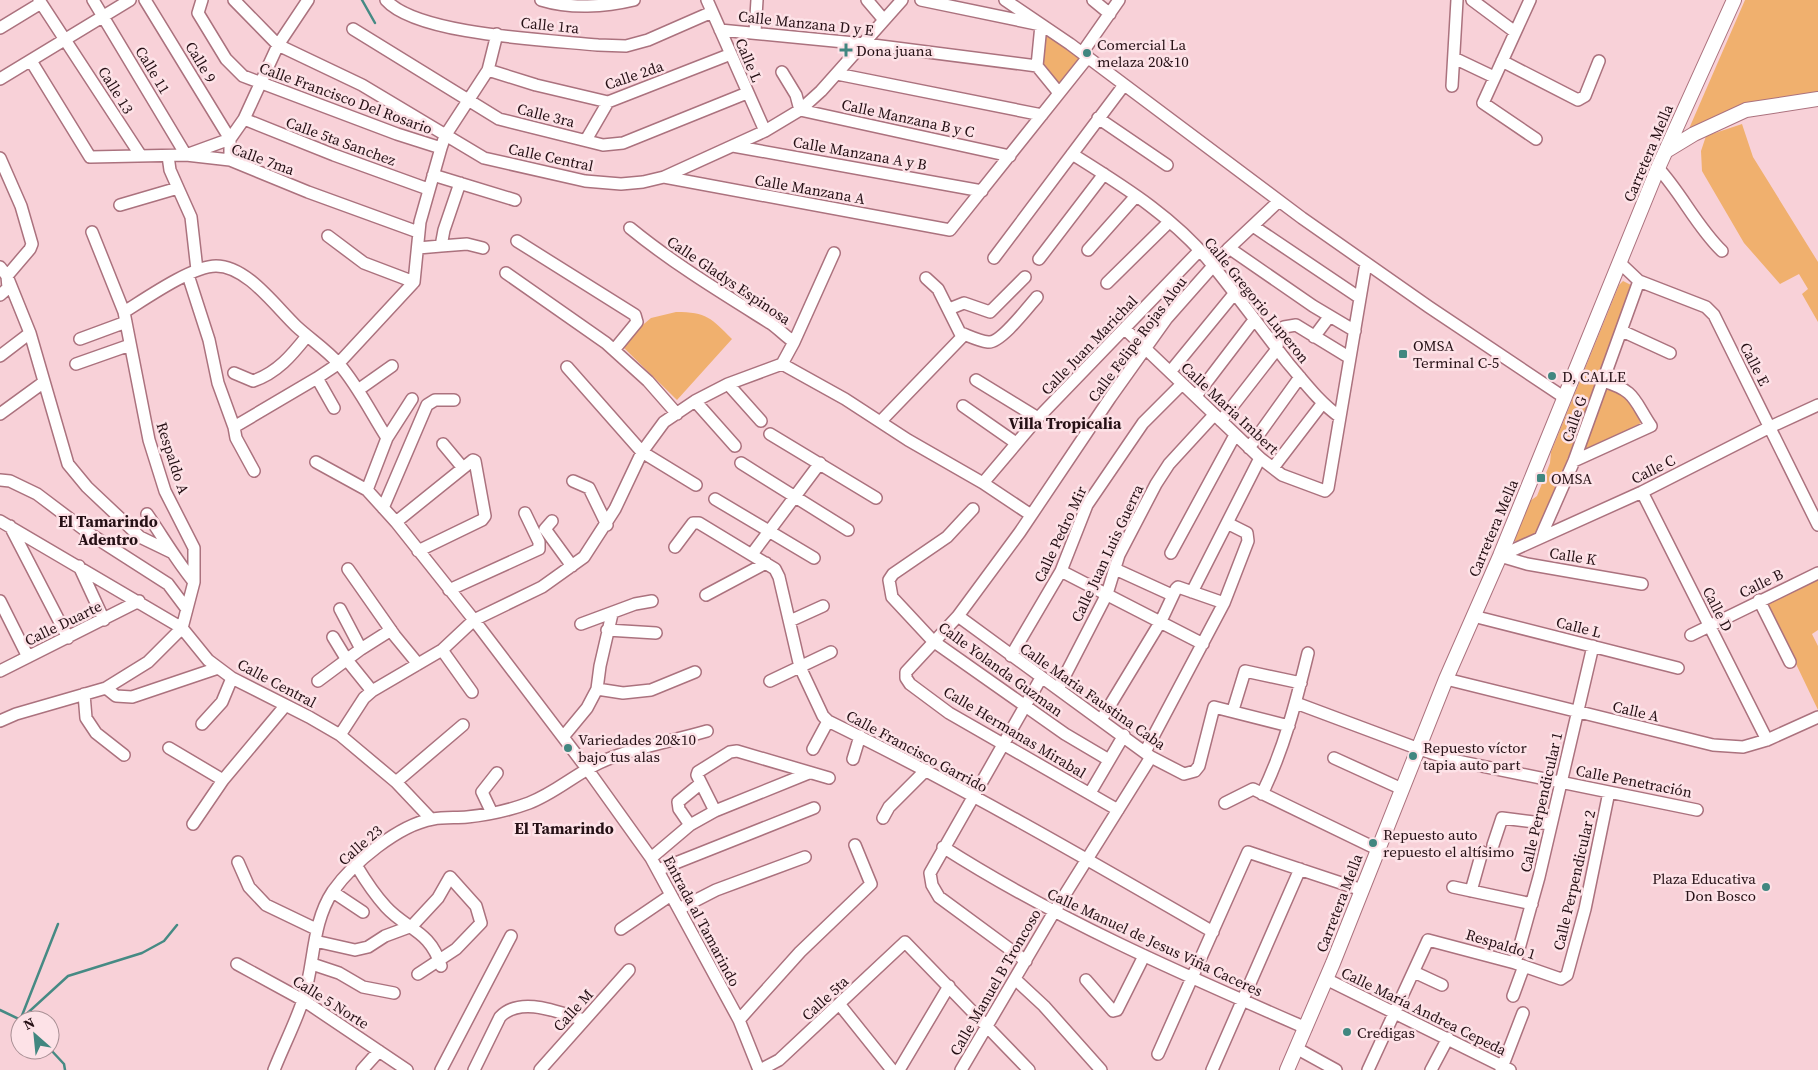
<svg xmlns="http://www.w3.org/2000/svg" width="1818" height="1070" font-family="'Source Serif 4',serif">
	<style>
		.green { fill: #f0b06e }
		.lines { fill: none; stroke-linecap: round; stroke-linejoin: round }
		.stream { stroke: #468a84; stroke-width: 2.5 }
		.minor-casing { stroke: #ab727e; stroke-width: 14 }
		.major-casing { stroke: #ab727e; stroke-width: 16 }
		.minor { stroke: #fff; stroke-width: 11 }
		.major { stroke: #fff; stroke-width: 14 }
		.poi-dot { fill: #418780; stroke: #fde2e7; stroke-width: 2 }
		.labels { text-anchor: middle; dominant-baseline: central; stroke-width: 5; stroke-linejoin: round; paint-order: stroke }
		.street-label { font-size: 15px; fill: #251015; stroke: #fde2e7 }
		.poi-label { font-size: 15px; fill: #251015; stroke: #fde2e7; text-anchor: start }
		.neighbourhood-label { font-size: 16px; font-weight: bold; fill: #251015; stroke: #fde2e7 }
	</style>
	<rect width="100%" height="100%" fill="#f8d1d8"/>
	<path class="green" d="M1745 0H1818V94L1688 131Z
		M1045 34 1081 58 1059 87 1039 64Z
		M1742 124 1753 157 1818 262V322L1802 294 1808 289 1799 274 1780 284 1744 243 1702 171 1701 151 1706 136Z
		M1623 281 1631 285 1632 292 1539 533 1522 541H1515L1514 540 1530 501 1537 496 1550 463 1551 452 1619 285Z
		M676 312C707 312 711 318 732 339L677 400 620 344 651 318Z
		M1605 388C1626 393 1632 405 1641 423L1580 454Z
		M1818 576V630L1812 634 1818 646V710L1766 601Z"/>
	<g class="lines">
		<path class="stream" d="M362 0 375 23
			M0 1010 21 1020
			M21 1018 58 924
			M21 1019 68 976 142 953 164 941 177 925
			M50 1049 64 1064 65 1070"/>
		<g class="minor-casing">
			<path id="minor" d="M39 0 141 156
				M93 0 186 155 230 139 145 0
				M202 0 198 13 226 59 243 76 397 134 441 148
				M234 0 278 45 362 85 484 158 585 181 621 184 643 182 664 177 765 131 800 110 821 91 902 0
				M386 0C417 35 549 40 598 45L626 46 648 40 712 12
				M541 0C570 9 605 7 634 0
				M707 0 765 131
				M867 0 884 20
				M921 0 1041 25 1037 66 1059 93
				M1005 0 1070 44 1302 218 1429 307 1565 398
				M1093 0 1110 14
				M1472 0 1515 32
				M1530 0 1483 103 1536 139
				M0 28 41 3
				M353 29 499 119 603 145 623 143 747 93
				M720 30 865 44 1037 66
				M755 32 757 0
				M1082 53 1119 0
				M1454 58 1494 77
				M31 61 90 157 186 155 230 160 308 192 418 232
				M1502 61 1578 100 1585 96 1599 61
				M488 70 536 85 608 102 731 54
				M782 72 796 95 800 110 1010 156
				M837 74 1042 115
				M0 79 130 0
				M1452 86 1457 0
				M1098 118 1167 165
				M244 119 334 155 428 189
				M586 140 608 102
				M733 146 982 191
				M1072 154C1123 186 1177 219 1214 267 1239 298 1263 331 1288 363 1305 383 1319 402 1340 417
				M0 158 21 206 32 244 30 249 7 276 8 288 0 295
				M230 160V139L244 119 278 45 308 0
				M1658 168C1682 194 1697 227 1722 251
				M433 175 515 200
				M664 177 950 230 1088 57
				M178 188 191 217 197 270
				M120 205 178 188 170 170 168 156
				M1253 226 1360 298
				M328 236 364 263 414 282
				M517 241 635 315 637 322 614 350
				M441 246 467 244 483 248
				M418 248 441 246 444 230 460 183
				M1229 248 1313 306 1355 331
				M1088 250 1136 196
				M994 258 1124 85
				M1039 259 1104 174
				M1620 263 1639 281 1706 307 1714 315 1818 525
				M0 267 7 276 30 333 68 464 87 487 140 537 171 552
				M506 273 606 343 648 381 677 414
				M188 275 209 340 218 383 234 427
				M1107 283 1169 222
				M949 309 964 303 990 312 1025 277
				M124 312C145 299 192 266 216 266 247 266 275 306 296 326 310 339 327 350 339 364 358 386 371 413 387 438L367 490 396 522 474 620 588 770 651 858 739 1020 759 1070
				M1126 330 1260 458 1282 475 1325 491 1328 488 1366 263
				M1622 331 1670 353
				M961 333C969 336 979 341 988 342 1000 344 1029 306 1037 297
				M1314 337 1329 317
				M80 339 126 322
				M794 342 834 253
				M0 356 30 333
				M76 364 130 345
				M782 364 845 399 908 440 983 483 1031 515
				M567 367 642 452 696 485
				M1170 372 1234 294
				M234 373 253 381C277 373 292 355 307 336
				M976 380 1038 418
				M728 384 761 421
				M358 390 392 366
				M1196 396 1254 320
				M695 401 735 446
				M963 406 1016 443
				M334 408 317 378 338 364 414 282 420 222 441 148 445 136 488 70 497 34
				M0 414 44 382
				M881 421 962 337 938 289 926 278
				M1221 421 1277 349 1278 333 1284 327 1296 325 1350 358
				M770 434 876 498
				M387 438 412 399
				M443 444 463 468
				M1249 448 1300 377
				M1574 461 1651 426C1633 399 1636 391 1603 381
				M316 462 367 490
				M741 463 848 530
				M1273 468 1322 404
				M254 471 236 438 234 427 317 378
				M0 480 10 481 37 494 90 534 168 584 186 608
				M573 481 589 488 607 525
				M983 483 1038 418 1199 251
				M1642 492 1767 740
				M715 499 814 558
				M383 508 427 405 435 400H454
				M973 509 947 537 893 574 889 580 892 597 933 641 1065 734 1109 760
				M147 514C163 537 176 560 194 582
				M0 521 182 628 208 660 232 678 309 717 340 735 396 782 431 819
				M552 521 545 529 572 566
				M396 522 473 460 475 461 485 516 482 520 418 551
				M10 526 68 638
				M1541 536 1574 461 1639 281
				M675 547 693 523H699L775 569 779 577 800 667 823 716 828 721C959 785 1087 859 1213 932
				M1171 553 1235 435
				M752 554 820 463
				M1500 556 1642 492 1770 427 1818 405
				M1500 556 1527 564 1642 584
				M79 566 104 620
				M348 569 395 636 418 664
				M1115 569 1172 595
				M1061 571 1203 644
				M449 590 539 549V542L525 513
				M1192 592 1260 458
				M706 595 766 563
				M1759 600 1790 662
				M0 601 28 657
				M340 609 361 649
				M958 616 1151 757 1184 774 1195 771 1199 766 1214 707 1289 726
				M1473 616 1678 668
				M790 621 823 606
				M581 624 635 604 652 601
				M607 630 656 633
				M1691 635 1818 573
				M333 637 347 660 372 691
				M442 650 472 692
				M1011 656 1061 571 1087 505 1143 423 1182 384
				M0 671 139 601
				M1446 679 1713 745 1743 747 1767 740 1818 717
				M318 681 361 649 391 630
				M770 681 831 652
				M106 688 116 696 132 697 218 668
				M597 689 623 693 651 690 695 672
				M1058 689 1107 594 1119 555 1156 484 1169 464 1214 415
				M84 694 86 718 96 733 124 755
				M1296 703 1419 749 1457 761 1697 810
				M1233 710 1245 671 1301 683
				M1101 720 1161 621 1176 589 1178 587 1224 603
				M0 721 16 714 106 688 148 662 182 628 194 582V548L165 491 149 440 124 312 92 232
				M202 724 222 702 232 678
				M340 735 364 698 372 691 442 650 474 620 542 587 584 557 615 509 642 452 664 422 695 401 728 384 782 364 794 342C786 337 779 329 770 323 722 293 674 264 630 228
				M563 737 587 708 597 689 600 666 612 614
				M169 748 223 780
				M813 749 828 721
				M1145 752 1224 603 1248 541 1247 533 1227 523
				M1334 758 1402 789
				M853 759 860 736
				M396 782 463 725
				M1090 793 1124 735
				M1262 794C1284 749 1296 702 1308 653
				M1225 803 1253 789 1377 849
				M1118 810 949 713 910 684 906 678V672L958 616 1020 532 1110 398 1167 318 1229 248 1279 201
				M715 811 697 775 698 772 730 752 737 751 829 778
				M492 813 482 792 497 773
				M883 818 889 807 926 770
				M193 824 223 780 285 706
				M690 825 679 809 678 802 700 784
				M1493 845 1502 818 1550 824
				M943 847C1057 920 1182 974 1306 1028
				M651 858 690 825 715 811 809 773
				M238 862 249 887 266 905 316 929
				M356 865C365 880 374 894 386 907 407 930 430 930 441 966
				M658 870 814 808
				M1453 887 1532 904
				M1471 891 1482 852
				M333 892 363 912
				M679 909 716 890 805 857
				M621 929 671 895
				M315 941 355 950 368 947 385 936 412 926 438 898 450 877 476 906 481 923 456 949 418 974
				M1026 961 939 897 932 885 930 873 1041 678
				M1515 963 1539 877 1593 646
				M237 964 303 1000 407 1070
				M312 964 339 973 363 987 394 993
				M1414 972 1442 985
				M1015 979 1044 1006 1101 1070
				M1326 979 1510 1070
				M1086 980 1113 1011 1117 1010 1144 956
				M1513 996 1524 966
				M840 1005 892 1070
				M739 1020 800 952 871 884 855 845
				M1296 1048 1336 1070
				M1158 1054 1248 852 1362 890
				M274 1070C283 1047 295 1024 303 1000 315 964 311 924 333 891 353 863 398 825 433 819 444 817 456 818 467 817 488 815 510 810 529 803 555 793 574 775 599 763 631 748 673 741 707 731
				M362 1070 379 1051
				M441 1070 511 936
				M474 1070 500 1017C521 995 560 1013 584 1020
				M540 1070 629 970
				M760 1070 779 1060 905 942 1029 1070
				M899 1070 949 986
				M961 1070 1054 912 1151 757
				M1212 1070 1300 869
				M1368 1070 1428 940 1515 963 1561 979 1567 975 1585 909 1609 792
				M1431 1070 1448 1038
				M1501 1070 1523 1013"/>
		</g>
		<g class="major-casing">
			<path id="major" d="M1666 151 1694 134 1746 110 1818 99
				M1287 1070 1333 963 1446 679 1500 556 1658 168 1734 0"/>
		</g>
		<use href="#minor" class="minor"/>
		<use href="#major" class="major"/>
	</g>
	<g class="poi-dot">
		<path d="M843.5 42.5h5v5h5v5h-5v5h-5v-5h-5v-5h5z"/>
		<circle cx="1087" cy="53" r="5"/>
		<rect x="1398" y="349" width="10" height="10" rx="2.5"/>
		<circle cx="1552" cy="376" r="5"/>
		<rect x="1536" y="473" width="10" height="10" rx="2.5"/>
		<circle cx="568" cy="748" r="5"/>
		<circle cx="1413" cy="756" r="5"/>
		<circle cx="1373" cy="843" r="5"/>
		<circle cx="1766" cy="887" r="5"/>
		<circle cx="1347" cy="1032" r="5"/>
	</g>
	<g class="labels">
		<g class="street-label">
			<text transform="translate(806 23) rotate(6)">Calle Manzana D y E</text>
			<text transform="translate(550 25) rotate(6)">Calle 1ra</text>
			<text transform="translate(749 60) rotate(67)">Calle L</text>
			<text transform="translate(201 62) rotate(59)">Calle 9</text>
			<text transform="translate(153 70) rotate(59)">Calle 11</text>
			<text transform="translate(634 75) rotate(-19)">Calle 2da</text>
			<text transform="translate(116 90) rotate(58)">Calle 13</text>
			<text transform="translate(346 98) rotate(20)">Calle Francisco Del Rosario</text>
			<text transform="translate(546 115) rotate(14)">Calle 3ra</text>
			<text transform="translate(908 118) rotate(12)">Calle Manzana B y C</text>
			<text transform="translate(341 141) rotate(20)">Calle 5ta Sanchez</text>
			<text transform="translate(860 153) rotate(10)">Calle Manzana A y B</text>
			<text transform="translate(1648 153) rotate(-67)">Carretera Mella</text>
			<text transform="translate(551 157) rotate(12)">Calle Central</text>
			<text transform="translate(263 159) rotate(20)">Calle 7ma</text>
			<text transform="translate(810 189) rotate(10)">Calle Manzana A</text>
			<text transform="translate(729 280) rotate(34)">Calle Gladys Espinosa</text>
			<text transform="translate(1257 300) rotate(51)">Calle Gregorio Luperon</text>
			<text transform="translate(1137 339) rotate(-53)">Calle Felipe Rojas Alou</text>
			<text transform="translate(1089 345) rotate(-46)">Calle Juan Marichal</text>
			<text transform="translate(1755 364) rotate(63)">Calle E</text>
			<text transform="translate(1230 408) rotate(43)">Calle Maria Imbert</text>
			<text transform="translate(1574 419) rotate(-71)">Calle G</text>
			<text transform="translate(173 458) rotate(72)">Respaldo A</text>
			<text transform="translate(1653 469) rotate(-26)">Calle C</text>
			<text transform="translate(1493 528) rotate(-67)">Carretera Mella</text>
			<text transform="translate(1060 534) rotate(-65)">Calle Pedro Mir</text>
			<text transform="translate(1107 553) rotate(-65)">Calle Juan Luis Guerra</text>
			<text transform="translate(1573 556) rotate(9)">Calle K</text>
			<text transform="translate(1761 583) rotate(-26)">Calle B</text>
			<text transform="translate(1718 609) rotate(63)">Calle D</text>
			<text transform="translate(63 623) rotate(-26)">Calle Duarte</text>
			<text transform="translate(1579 627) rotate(14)">Calle L</text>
			<text transform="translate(1001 669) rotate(36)">Calle Yolanda Guzman</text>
			<text transform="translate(277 683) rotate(28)">Calle Central</text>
			<text transform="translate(1093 696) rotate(35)">Calle Maria Faustina Caba</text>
			<text transform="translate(1636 711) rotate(13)">Calle A</text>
			<text transform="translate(1015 732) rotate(31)">Calle Hermanas Mirabal</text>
			<text transform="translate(917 751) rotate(28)">Calle Francisco Garrido</text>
			<text transform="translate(1634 781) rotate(11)">Calle Penetración</text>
			<text transform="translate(1541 802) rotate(-77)">Calle Perpendicular 1</text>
			<text transform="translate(360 845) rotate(-41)">Calle 23</text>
			<text transform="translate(1574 880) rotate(-77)">Calle Perpendicular 2</text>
			<text transform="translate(1339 903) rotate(-69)">Carretera Mella</text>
			<text transform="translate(702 921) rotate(62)">Entrada al Tamarindo</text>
			<text transform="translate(1155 942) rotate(25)">Calle Manuel de Jesus Viña Caceres</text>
			<text transform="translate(1501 944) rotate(17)">Respaldo 1</text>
			<text transform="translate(995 982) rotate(-60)">Calle Manuel B Troncoso</text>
			<text transform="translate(825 998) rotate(-43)">Calle 5ta</text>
			<text transform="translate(331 1002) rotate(32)">Calle 5 Norte</text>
			<text transform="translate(573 1010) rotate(-48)">Calle M</text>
			<text transform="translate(1424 1011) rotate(26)">Calle María Andrea Cepeda</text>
		</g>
		<g class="poi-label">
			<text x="1097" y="44">Comercial La<tspan x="1097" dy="17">melaza 20&amp;10</tspan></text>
			<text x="856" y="50">Dona juana</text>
			<text x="1413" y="345">OMSA<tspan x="1413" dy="17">Terminal C-5</tspan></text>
			<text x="1562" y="376">D, CALLE</text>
			<text x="1551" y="478">OMSA</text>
			<text x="578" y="739">Variedades 20&amp;10<tspan x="578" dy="17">bajo tus alas</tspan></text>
			<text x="1423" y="747">Repuesto víctor<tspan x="1423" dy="17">tapia auto part</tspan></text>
			<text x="1383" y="834">Repuesto auto<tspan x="1383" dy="17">repuesto el altísimo</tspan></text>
			<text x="1756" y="878" text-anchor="end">Plaza Educativa<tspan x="1756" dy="17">Don Bosco</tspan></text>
			<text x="1357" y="1032">Credigas</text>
		</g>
		<g class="neighbourhood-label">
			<text x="1065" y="423">Villa Tropicalia</text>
			<text x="108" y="521">El Tamarindo<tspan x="108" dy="18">Adentro</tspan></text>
			<text x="564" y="828">El Tamarindo</text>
		</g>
	</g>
	<g transform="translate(35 1035) rotate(333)"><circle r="24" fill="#fde2e7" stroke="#a78e93"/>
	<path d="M0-4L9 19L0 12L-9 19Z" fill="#418780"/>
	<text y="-8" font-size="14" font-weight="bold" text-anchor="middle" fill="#251015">N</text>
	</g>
</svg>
